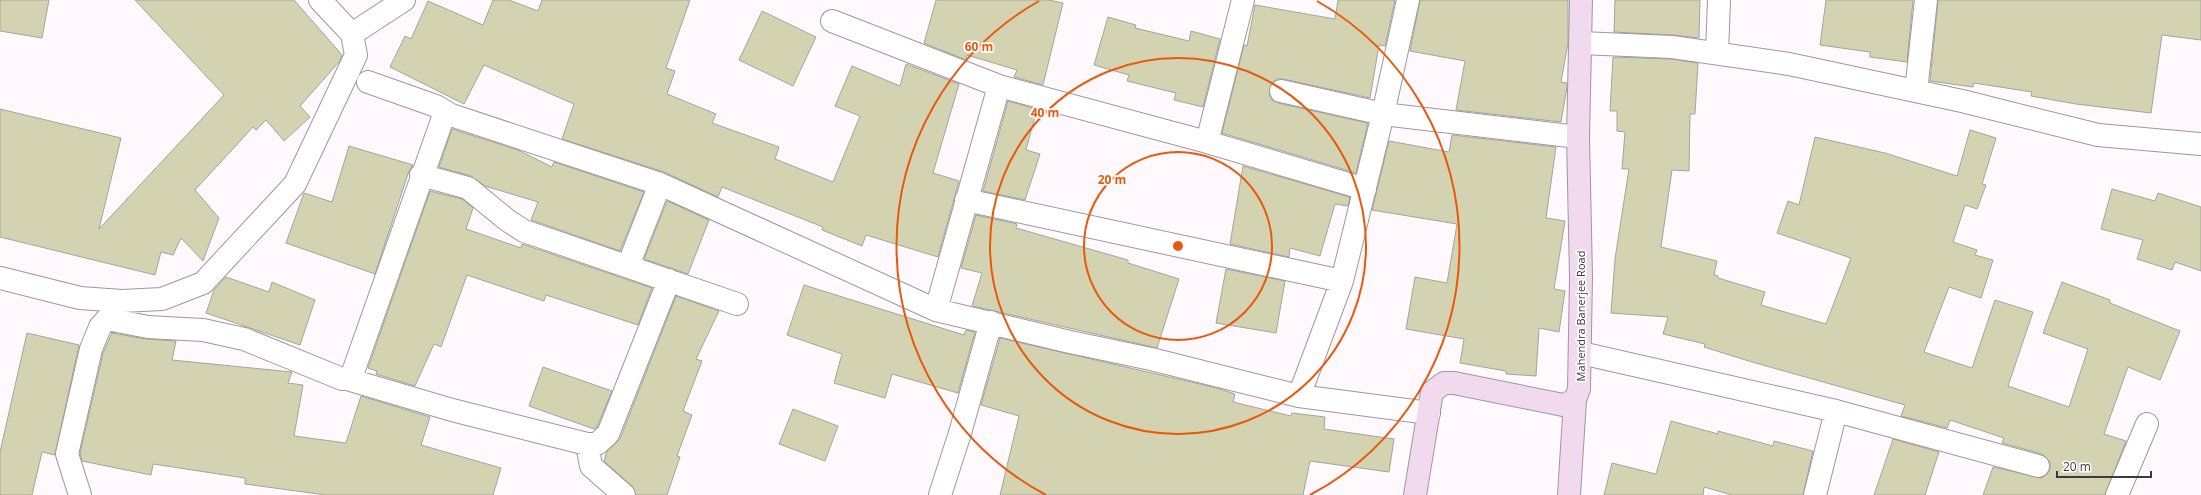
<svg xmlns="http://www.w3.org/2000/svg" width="2201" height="495" font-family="'Open Sans',sans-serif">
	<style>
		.building { fill: #d3d2b1; stroke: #a4a49b }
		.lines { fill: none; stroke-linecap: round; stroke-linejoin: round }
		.street-casing { stroke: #9f979d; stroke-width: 24 }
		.secondary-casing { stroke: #9f979d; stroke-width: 24 }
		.street { stroke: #fff; stroke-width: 22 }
		.secondary { stroke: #f1daed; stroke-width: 22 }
		.ring { fill: none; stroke: #e8590c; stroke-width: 2 }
		.labels { text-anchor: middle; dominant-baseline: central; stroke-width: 3.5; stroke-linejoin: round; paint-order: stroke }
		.street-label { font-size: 11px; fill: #3d393c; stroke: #fff }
		.centre { fill: #e8590c; stroke: #fff; stroke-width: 2 }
		.ring-label { font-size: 12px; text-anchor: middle; font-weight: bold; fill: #e8590c; stroke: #fff; stroke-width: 3.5; stroke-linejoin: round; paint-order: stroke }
	</style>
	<rect width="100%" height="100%" fill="#fff9fe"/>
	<path class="building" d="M0 0H49L42 38 0 31Z
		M135 0H294L342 55 339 62 300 106 310 117 284 141 266 120 256 130 253 127 195 190 219 218 203 261 181 238 173 255 161 252 155 275 0 237V109L121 138 99 229 224 95Z
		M493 0H509L538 11 542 0H690L666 68 675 71 667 94 716 114 712 123 779 147 775 159 833 182 860 116 835 106 852 66 900 86 906 64 959 84 933 173 959 181 938 257 866 235 862 246 822 230 823 227 722 187 718 197 664 172 562 139 574 104 484 65 464 104 390 67 405 36 411 39 428 1 483 25Z
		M936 0H1049L1063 3 1043 85 1014 77 1017 70 967 55 966 60 924 43Z
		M1338 0H1395L1385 46 1379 45 1370 98 1283 79H1277L1272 83 1269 94 1272 100 1278 103 1368 123 1356 173 1222 133 1244 45 1247 46 1255 5 1335 19Z
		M1420 0H1568V43L1561 82 1567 83V87L1561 122 1456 110 1465 61 1410 51Z
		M1615 0H1700L1699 38 1673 35 1614 32Z
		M1826 0H1913L1907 62 1870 57V52L1820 45Z
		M1938 0H2201V40L2162 35 2151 113 2076 104 2031 96 2032 92 1974 83 1973 87 1930 81Z
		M762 11 816 37 793 86 739 60Z
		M1108 17 1136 25 1135 28 1189 41 1191 31 1220 39 1203 107 1174 100 1176 93 1127 81 1129 75 1094 65Z
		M1613 57 1671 59 1698 63 1695 114H1690L1689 171 1672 170 1661 247 1717 261 1714 275 1718 276V278L1765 292 1761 305 1826 324 1851 258 1777 233 1788 201 1799 205 1815 137 1885 153 1957 176 1970 130 1996 138 1982 184 1986 185 1977 209 1965 205 1953 242 1977 250 1975 255 1993 260 1981 298 1949 287 1924 352 1972 368 1995 300 2033 312 2008 386 2069 407 2088 349 2043 333 2062 282 2110 300V303L2180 331 2160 380 2128 367 2104 434 2126 441 2105 495H1983L1993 467 2041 478 2046 475 2050 470V462L2042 454 2002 443 2004 438 1950 420 1947 428 1901 416 1905 405 1752 362 1704 347 1705 344 1663 334 1668 317 1611 313 1615 259 1629 169H1622L1625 132 1617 131V111H1610Z
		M1008 101 1037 109 1026 150 1040 154 1025 200 983 191Z
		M452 129 518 150 552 167 554 162 644 192 620 251 531 220 538 202 485 186 471 176 439 167Z
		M1452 135 1556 147 1546 218 1565 221 1554 289 1565 291 1559 332 1539 328 1536 376 1506 374V371L1460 363 1464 339 1406 329 1415 277 1447 283 1457 224 1372 210 1389 141 1449 152Z
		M349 146 413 165 409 171 375 274 286 243 304 193 332 202Z
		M1243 166 1350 197 1348 206 1335 204 1320 256 1290 248 1289 257 1230 244Z
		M2112 189 2155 201 2158 193 2201 207V271L2175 262 2172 270 2137 259 2143 240 2101 229Z
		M430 191 462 199 473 208 466 229 521 248 522 244 652 288 638 325 546 295 544 301 467 275 441 347 434 344 415 386 376 374 377 371 368 368Z
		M667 201 709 220 688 274 644 259Z
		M976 215 1017 224 1016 228 1128 260V263L1179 279 1157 348 972 306 982 273 961 268Z
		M1226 269 1285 281 1276 333 1216 323Z
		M226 277 269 292 272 282 315 300 300 345 206 313 214 290Z
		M804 285 964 335 966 330 975 332 958 393 892 374 885 398 834 383 842 354 787 335Z
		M676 296 719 311 696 359 702 361 683 411 692 415 677 456 680 457 667 495H636L632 486 604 461 607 451 620 439Z
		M27 333 79 345 55 455 42 452 32 495H0V452Z
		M112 333 146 339 176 341 172 360 292 372 288 383 303 385 294 436 346 443 361 396 430 417 421 445 501 468 493 495H326L245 484V478L153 464 151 475 82 461 80 453 103 353Z
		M1000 338 1217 388 1235 394 1233 402 1291 416 1292 413 1325 417 1324 429 1394 439 1389 472 1310 461 1303 495H1000L1019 416 981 405Z
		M543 367 612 391 597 427 594 429 529 406Z
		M793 409 838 426 825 461 779 444Z
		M1671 421 1718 434V431L1773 446 1774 441 1813 451 1803 495H1732L1704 487 1703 495H1604L1612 463 1656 474Z
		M1893 439 1939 452 1925 495H1874Z"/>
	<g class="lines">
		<g class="street-casing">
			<path id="street" d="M832 21 999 86 1207 142 1243 0
				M352 34 404 0
				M1581 43 1672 47 1789 64 1962 101 2098 135 2201 144
				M1717 53 1719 0
				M368 82 436 106 451 115 660 184 936 310 1070 342 1151 359 1299 396 1429 413
				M1281 91 1383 114 1578 137
				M1916 91 1926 0
				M1207 142 1365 189
				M421 175 468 188 507 220 524 231 737 304
				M966 200 1342 281
				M628 266 660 184
				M0 278 80 298 122 301 162 299 203 283 295 184 356 55 352 34 320 0
				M936 310 999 86
				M1581 353 1836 411 2038 466
				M347 379 452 410 587 444H597L608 434 669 280
				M1299 396 1342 281 1383 114 1408 0
				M587 444 591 466 624 495
				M80 495 67 454 91 349 100 327 107 319 148 327 203 330 244 339 342 379H347L352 375 445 112
				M940 495 960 433 991 322
				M1815 495 1836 411
				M2117 495 2147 424"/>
		</g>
		<g class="secondary-casing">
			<path id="secondary" d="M1415 495 1432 392 1444 383H1454L1563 405 1575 400 1579 389 1581 277 1578 137 1581 0
				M1569 495 1575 400"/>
		</g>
		<use href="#street" class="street"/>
		<use href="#secondary" class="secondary"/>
	</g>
	<g class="ring">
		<circle cx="1178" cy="246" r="94"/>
		<circle cx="1178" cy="246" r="188"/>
		<path d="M1046 495A282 282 0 0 1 1039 1M1317 1A282 282 0 0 1 1310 495"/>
	</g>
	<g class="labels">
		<g class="street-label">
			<text transform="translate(1580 316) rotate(-90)">Mahendra Banerjee Road</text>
		</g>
	</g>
	<circle cx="1178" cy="246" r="6" class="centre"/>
	<g class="ring-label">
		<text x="979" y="51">60 m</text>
		<text x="1045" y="117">40 m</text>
		<text x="1112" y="184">20 m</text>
	</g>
	<path d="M2057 471v6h94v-6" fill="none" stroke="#3d393c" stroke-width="2"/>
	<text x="2063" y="471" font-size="12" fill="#3d393c" stroke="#ffffff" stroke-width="3" paint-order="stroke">20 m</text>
</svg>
